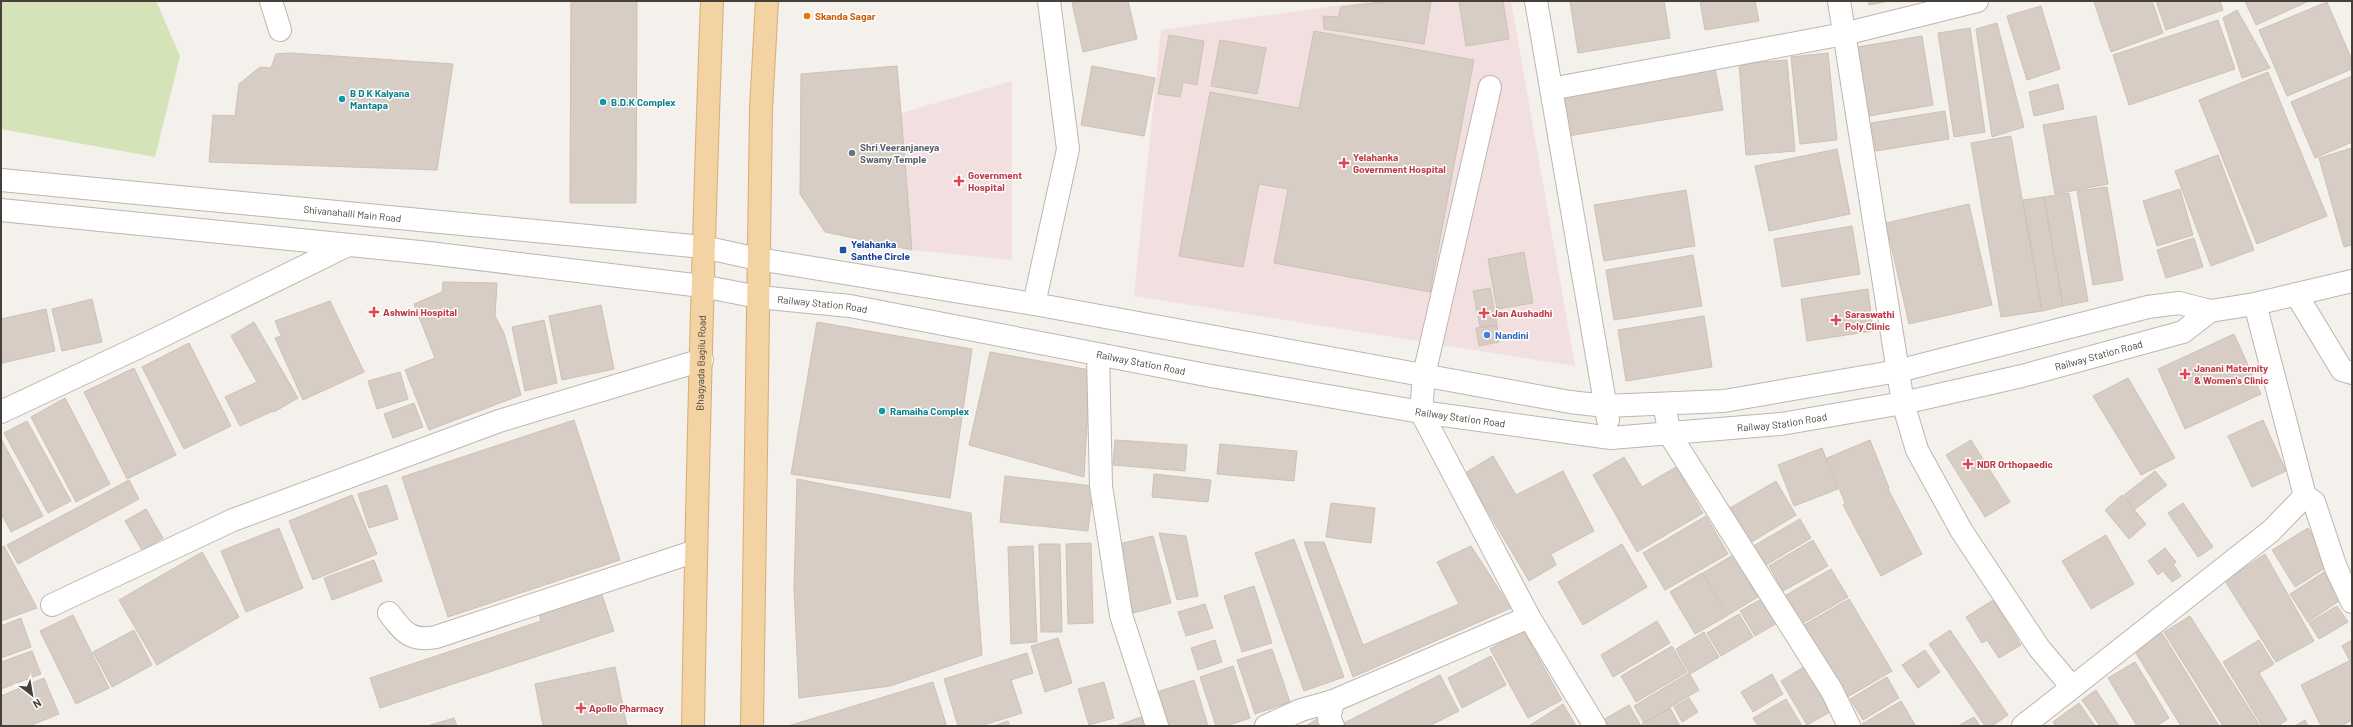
<svg xmlns="http://www.w3.org/2000/svg" width="2353" height="727" font-family="Barlow,sans-serif">
	<style>
		.medical { fill: #f2e0e0 }
		.green { fill: #d5e3b8 }
		.building { fill: #d7cdc4; stroke: #cec1b5 }
		.lines { fill: none; stroke-linecap: round; stroke-linejoin: round }
		.minor-casing { stroke: #beb6ae; stroke-width: 24 }
		.major-casing { stroke: #d7ad75; stroke-width: 24 }
		.minor { stroke: #fff; stroke-width: 22 }
		.major { stroke: #f3d2a4; stroke-width: 22 }
		.food-dot { fill: #e8710a; stroke: #fff; stroke-width: 1.5 }
		.culture-dot { fill: #0f9aa8; stroke: #fff; stroke-width: 1.5 }
		.worship-dot { fill: #6b7280; stroke: #fff; stroke-width: 1.5 }
		.health-dot { fill: #e0444e; stroke: #fff; stroke-width: 1.5 }
		.transit-dot { fill: #1a4fb4; stroke: #fff; stroke-width: 1.5 }
		.shop-dot { fill: #3f7fe0; stroke: #fff; stroke-width: 1.5 }
		.labels { text-anchor: middle; dominant-baseline: central; stroke-width: 3; stroke-linejoin: round; paint-order: stroke }
		.food-label { font-size: 10px; font-weight: bold; fill: #c56008; stroke: #fff; text-anchor: start }
		.culture-label { font-size: 10px; font-weight: bold; fill: #0d838f; stroke: #fff; text-anchor: start }
		.worship-label { font-size: 10px; font-weight: bold; fill: #5b616d; stroke: #fff; text-anchor: start }
		.health-label { font-size: 10px; font-weight: bold; fill: #be3a42; stroke: #fff; text-anchor: start }
		.street-label { font-size: 10px; fill: #474039; stroke: #fff }
		.transit-label { font-size: 10px; font-weight: bold; fill: #164399; stroke: #fff; text-anchor: start }
		.shop-label { font-size: 10px; font-weight: bold; fill: #366cbe; stroke: #fff; text-anchor: start }
	</style>
	<rect width="100%" height="100%" fill="#f4f0eb"/>
	<path class="medical" d="M1370 1H1511L1575 366 1134 296 1161 30Z
		M1012 81V260L912 250 901 113Z"/>
	<path class="green" d="M1 1H156L180 56 155 157 1 129Z"/>
	<path class="building" d="M571 1H637L636 203H570Z
		M1082 1H1128L1137 39 1083 52 1072 3Z
		M1390 1H1431L1424 44 1324 29 1323 16 1338 17 1341 7Z
		M1459 1H1503L1509 39 1466 46Z
		M1570 1H1664L1670 38 1578 53Z
		M1700 1H1755L1759 21 1705 30Z
		M1868 1H1890L1869 5Z
		M2096 1H2152L2163 33 2111 52 2094 2Z
		M2156 1H2220L2223 10 2166 30Z
		M2245 1H2309L2256 25Z
		M2327 2 2352 60V69L2287 96 2259 30Z
		M2041 6 2060 69 2027 80 2007 16Z
		M2237 10 2270 68 2242 78 2223 18Z
		M2218 20 2235 69 2129 105 2113 55Z
		M1997 23 2024 127 1992 137 1976 29Z
		M1970 28 1985 132 1954 137 1938 33Z
		M1314 31 1474 60 1430 292 1274 263 1288 189 1259 184 1243 267 1179 256 1210 92 1299 108Z
		M1169 35 1204 41 1197 85 1183 82 1180 97 1158 94Z
		M1922 36 1933 105 1869 116 1858 47Z
		M1220 40 1266 48 1257 94 1211 86Z
		M290 53 453 64 437 170 209 162 213 115 235 116 239 84 260 67 271 68 276 54Z
		M1828 53 1837 140 1800 144 1791 57Z
		M1787 60 1795 151 1746 155 1739 64Z
		M897 66 901 113 912 250 825 232 800 194 801 74Z
		M1092 66 1155 78 1144 136 1081 125Z
		M1715 68 1723 110 1568 136 1561 93Z
		M2268 72 2327 216 2257 244 2199 100Z
		M2352 76V142L2315 158 2291 102Z
		M2058 84 2064 109 2034 116 2029 92Z
		M1945 111 1949 139 1876 151 1871 123Z
		M2096 116 2108 184 2055 194 2043 125Z
		M2011 136 2042 311 2001 317 1971 143Z
		M2352 148V245L2344 247 2319 158Z
		M1837 149 1850 214 1769 231 1755 166Z
		M2218 155 2254 250 2211 266 2175 171Z
		M2107 187 2123 280 2093 285 2077 191Z
		M2180 189 2193 235 2157 246 2143 201Z
		M1686 190 1695 246 1604 261 1594 205Z
		M2069 193 2088 301 2063 306 2044 197Z
		M2044 197 2063 306 2042 311 2023 200Z
		M1969 204 1992 305 1909 324 1886 223Z
		M1852 226 1860 274 1782 287 1774 239Z
		M2194 238 2203 267 2166 278 2157 250Z
		M1524 252 1533 303 1497 309 1488 259Z
		M1693 255 1702 306 1614 320 1606 270Z
		M443 282 497 283 495 316 504 333 521 395 429 430 405 370 435 358 414 304 442 292Z
		M1490 288 1497 325 1480 327 1473 291Z
		M1868 289 1873 331 1807 341 1801 299Z
		M92 299 102 342 62 351 52 309Z
		M330 301 364 372 303 400 275 338 281 336 275 321Z
		M601 305 614 369 562 380 549 316Z
		M46 309 55 351 2 363 1 319Z
		M1704 316 1712 367 1626 381 1618 330Z
		M544 320 557 383 525 391 512 327Z
		M254 322 298 398 274 412 273 411 240 426 225 397 257 382 231 336Z
		M817 322 972 349 950 498 791 474Z
		M1497 325 1499 342 1479 346 1476 328Z
		M2234 334 2261 394 2185 429 2158 369Z
		M189 343 231 426 184 449 142 367Z
		M990 352 1090 370 1084 477 969 445Z
		M134 368 176 455 127 479 84 392Z
		M400 372 408 399 377 409 368 381Z
		M2128 378 2175 458 2141 475 2093 396Z
		M65 398 110 484 76 502 31 417Z
		M414 403 423 427 393 438 384 414Z
		M574 420 620 560 448 617 402 477Z
		M2263 420 2286 471 2252 487 2228 436Z
		M27 421 71 501 48 513 4 433Z
		M1 439 43 516 11 532 1 513Z
		M1115 440 1187 445 1185 471 1113 465Z
		M1870 440 1889 488 1888 489 1922 554 1881 576 1843 505 1845 503 1827 458Z
		M1971 440 2010 502 1985 517 1946 455Z
		M1220 444 1297 451 1294 481 1217 474Z
		M1822 448 1838 489 1794 506 1778 465Z
		M1493 456 1516 495 1563 471 1594 531 1551 554 1556 565 1529 581 1465 473Z
		M1624 457 1642 487 1676 467 1703 513 1637 552 1593 475Z
		M2155 471 2167 485 2134 510 2124 495Z
		M1154 474 1211 480 1208 502 1152 497Z
		M1005 476 1093 486 1088 531 1000 522Z
		M797 479 971 513 982 655 890 686 799 698 794 588Z
		M129 480 139 499 18 564 7 545Z
		M1776 481 1796 515 1745 546 1725 511Z
		M387 485 398 519 369 528 358 494Z
		M352 495 377 554 313 580 289 521Z
		M2122 495 2146 524 2129 539 2105 510Z
		M1331 503 1375 508 1371 543 1326 537Z
		M2183 503 2213 547 2198 557 2168 513Z
		M146 509 163 538 142 550 125 521Z
		M1706 516 1728 554 1665 590 1643 553Z
		M1800 519 1811 538 1761 568 1750 548Z
		M279 528 303 588 246 612 221 551Z
		M2308 528 2330 565 2295 587 2272 550Z
		M1159 533 1186 536 1198 596 1177 600Z
		M2106 535 2134 584 2091 609 2062 561Z
		M1153 536 1171 603 1133 613 1115 545Z
		M1294 539 1344 677 1304 691 1255 553Z
		M1813 540 1828 566 1783 591 1769 566Z
		M1304 542H1324L1363 645 1459 604 1437 562 1471 546 1511 608 1353 677Z
		M1091 543 1093 623 1068 624 1066 544Z
		M1039 544H1060L1062 632H1041Z
		M1622 544 1647 587 1583 625 1558 582Z
		M4 546 37 608 1 621V548Z
		M1033 546 1037 642 1011 644 1008 547Z
		M2165 548 2176 562 2173 564 2181 576 2172 582 2163 571 2158 575 2148 561Z
		M202 552 239 617 157 665 119 600Z
		M2265 554 2314 641 2276 662 2225 581Z
		M1733 555 1758 597 1728 615 1703 573Z
		M374 560 382 581 332 600 324 578Z
		M1831 569 1848 597 1798 626 1781 598Z
		M2324 572 2342 599 2308 622 2290 594Z
		M1702 573 1727 616 1695 634 1670 592Z
		M1254 586 1272 643 1242 652 1224 596Z
		M601 592 614 631 380 708 370 678 541 621 539 613Z
		M1763 598 1777 623 1755 636 1740 611Z
		M1849 599 1892 671 1846 698 1804 625Z
		M1993 600 2021 645 1999 658 1987 640 1982 643 1966 617Z
		M1205 604 1213 628 1186 636 1178 612Z
		M2337 606 2348 622 2319 639 2309 623Z
		M1739 614 1753 637 1721 656 1707 633Z
		M73 615 109 688 76 704 40 631Z
		M2190 616 2260 726H2223L2164 632Z
		M21 618 31 647 1 658V626Z
		M1657 621 1670 643 1613 677 1601 655Z
		M134 630 152 665 112 687 93 652Z
		M1523 630 1562 700 1528 718 1490 649Z
		M1950 630 2008 715 1992 726H1985L1929 644Z
		M1704 632 1719 657 1690 674 1676 649Z
		M2162 633 2219 726H2181L2134 650Z
		M1058 638 1072 683 1045 692 1031 646Z
		M1215 640 1222 662 1198 670 1191 648Z
		M2259 640 2274 664 2259 673 2287 720 2278 726H2262L2223 662Z
		M2352 640V665L2342 646Z
		M1672 646 1687 672 1636 702 1621 676Z
		M1272 649 1290 702 1255 714 1237 660Z
		M1925 650 1940 672 1918 688 1902 665Z
		M32 651 41 674 1 689V662Z
		M1027 653 1033 673 1011 680 1022 713 981 726H958L944 679Z
		M1491 656 1506 685 1462 708 1448 678Z
		M2349 661 2352 667V720L2341 726H2321L2301 685Z
		M2135 662 2169 718 2156 726H2137L2108 678Z
		M1810 663 1837 708 1807 725 1781 681Z
		M1233 666 1250 718 1226 726H1216L1200 677Z
		M615 667 627 726H543L535 684Z
		M1689 673 1699 690 1644 723 1634 706Z
		M1772 674 1783 694 1753 712 1741 692Z
		M1440 675 1459 711 1429 726H1343L1342 724Z
		M1887 677 1899 698 1863 720 1850 699Z
		M44 678 59 714 29 726H1V696Z
		M1194 680 1208 726H1164L1154 693Z
		M933 682 946 724 939 726H788Z
		M1104 682 1114 718 1089 725 1078 689Z
		M2096 690 2119 726H2100L2082 700Z
		M1689 698 1698 712 1682 722 1674 707Z
		M1786 699 1802 726H1758L1753 718Z
		M1901 701 1915 725 1864 726 1862 724Z
		M2079 703 2095 726H2056L2053 722Z
		M1563 704 1576 726H1529Z
		M1629 705 1641 726H1606L1603 720Z
		M1670 708 1680 726H1643L1642 724Z
		M1141 717 1145 726H1116Z
		M1974 717 1980 726H1958Z
		M454 718 457 726H427Z
		M1317 719 1322 726H1306Z
		M2305 720 2308 726H2295Z
		M1008 721 1010 726H994L1002 723Z"/>
	<g class="lines">
		<g class="minor-casing">
			<g id="minor">
				<path d="M271 1 280 30"/>
				<path d="M1536 1 1608 420"/>
				<path d="M1839 1 1903 403 1917 450 1961 530 2039 648 2072 687"/>
				<path d="M1490 87 1424 375 1421 412 1529 617 1595 726"/>
				<path d="M1551 89 1844 34 1977 1"/>
				<path id="s1" d="M1 180 703 247 758 259 1034 304 1570 402 1605 406 1724 401 1898 371 2148 307 2179 303 2210 311 2255 304 2352 281"/>
				<path id="s2" d="M1 210 429 253 702 286 758 297 850 306 1211 376 1421 412 1611 438 1781 424 1903 403 2022 376 2183 332 2210 311"/>
				<path d="M2296 294 2342 370 2352 373"/>
				<path d="M1034 304 1068 149 1049 1"/>
				<path d="M1098 355 1101 486 1121 615 1157 726"/>
				<path d="M1664 404 1670 435 1832 691 1849 726"/>
				<path d="M1 412 154 340 348 245"/>
				<path d="M2305 496 2314 502 2336 568 2352 602"/>
				<path d="M52 605 233 520 499 421 702 360"/>
				<path d="M389 613C403 632 411 642 436 637L696 551"/>
				<path d="M1266 726 1301 710 1333 701 1529 617"/>
				<path d="M1333 726 1329 719 1333 701"/>
				<path d="M2023 726 2271 531 2305 496 2255 304"/>
			</g>
		</g>
		<g class="major-casing">
			<g id="major">
				<path id="s3" d="M693 726C697 484 703 243 712 1"/>
				<path d="M752 726 761 109 767 1"/>
			</g>
		</g>
		<use href="#minor" class="minor"/>
		<use href="#major" class="major"/>
	</g>
	<circle class="food-dot" cx="807" cy="16" r="4"/>
	<g class="culture-dot">
		<circle cx="342" cy="99" r="4"/>
		<circle cx="603" cy="102" r="4"/>
		<circle cx="882" cy="411" r="4"/>
	</g>
	<circle class="worship-dot" cx="852" cy="153" r="4"/>
	<g class="health-dot">
		<path d="M1342 157h4v4h4v4h-4v4h-4v-4h-4v-4h4z"/>
		<path d="M957 175h4v4h4v4h-4v4h-4v-4h-4v-4h4z"/>
		<path d="M372 306h4v4h4v4h-4v4h-4v-4h-4v-4h4z"/>
		<path d="M1482 307h4v4h4v4h-4v4h-4v-4h-4v-4h4z"/>
		<path d="M1834 314h4v4h4v4h-4v4h-4v-4h-4v-4h4z"/>
		<path d="M2183 368h4v4h4v4h-4v4h-4v-4h-4v-4h4z"/>
		<path d="M1966 458h4v4h4v4h-4v4h-4v-4h-4v-4h4z"/>
		<path d="M579 702h4v4h4v4h-4v4h-4v-4h-4v-4h4z"/>
	</g>
	<rect class="transit-dot" x="839" y="246" width="8" height="8" rx="2"/>
	<circle class="shop-dot" cx="1487" cy="335" r="4"/>
	<g class="labels">
		<g class="food-label">
			<text x="815" y="16">Skanda Sagar</text>
		</g>
		<g class="culture-label">
			<text x="350" y="93">B D K Kalyana<tspan x="350" dy="12">Mantapa</tspan></text>
			<text x="611" y="102">B.D.K Complex</text>
			<text x="890" y="411">Ramaiha Complex</text>
		</g>
		<g class="worship-label">
			<text x="860" y="147">Shri Veeranjaneya<tspan x="860" dy="12">Swamy Temple</tspan></text>
		</g>
		<g class="health-label">
			<text x="1353" y="157">Yelahanka<tspan x="1353" dy="12">Government Hospital</tspan></text>
			<text x="968" y="175">Government<tspan x="968" dy="12">Hospital</tspan></text>
			<text x="383" y="312">Ashwini Hospital</text>
			<text x="1492" y="313">Jan Aushadhi</text>
			<text x="1845" y="314">Saraswathi<tspan x="1845" dy="12">Poly Clinic</tspan></text>
			<text x="2194" y="368">Janani Maternity<tspan x="2194" dy="12">&amp; Women's Clinic</tspan></text>
			<text x="1977" y="464">NDR Orthopaedic</text>
			<text x="589" y="708">Apollo Pharmacy</text>
		</g>
		<g class="street-label">
			<text stroke="none"><textPath href="#s1" startOffset="353">Shivanahalli Main Road</textPath></text>
			<text stroke="none"><textPath href="#s2" startOffset="827">Railway Station Road</textPath></text>
			<text stroke="none"><textPath href="#s2" startOffset="2123">Railway Station Road</textPath></text>
			<text stroke="none"><textPath href="#s3" startOffset="363">Bhagyada Bagilu Road</textPath></text>
			<text stroke="none"><textPath href="#s2" startOffset="1151">Railway Station Road</textPath></text>
			<text stroke="none"><textPath href="#s2" startOffset="1475">Railway Station Road</textPath></text>
			<text stroke="none"><textPath href="#s2" startOffset="1799">Railway Station Road</textPath></text>
		</g>
		<g class="transit-label">
			<text x="851" y="244">Yelahanka<tspan x="851" dy="12">Santhe Circle</tspan></text>
		</g>
		<g class="shop-label">
			<text x="1495" y="335">Nandini</text>
		</g>
	</g>
	<rect width="2353" height="727" fill="none" stroke="#474039" stroke-width="4"/>
	<g transform="translate(32 695) rotate(149)" stroke="#ffffff" stroke-width="3" paint-order="stroke">
	<path d="M0-3L7 15L0 10L-7 15Z" fill="#474039"/>
	<text y="-6" font-size="11" font-weight="bold" text-anchor="middle" fill="#474039">N</text>
	</g>
</svg>
